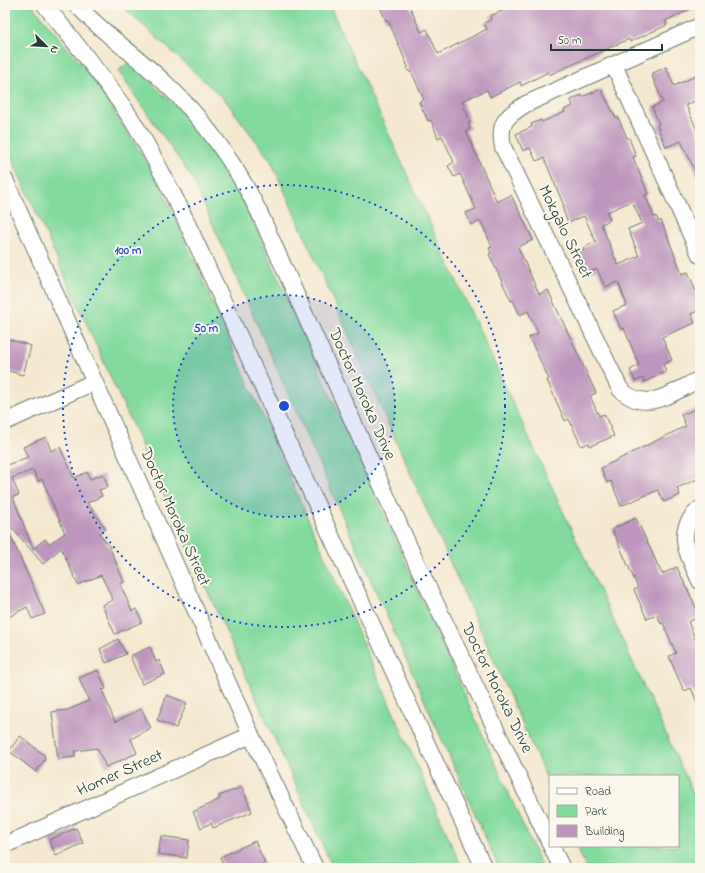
<svg xmlns="http://www.w3.org/2000/svg" width="705" height="873" font-family="'Indie Flower',sans-serif">
	<style>
		.green { fill: #83da9e; stroke: #518c69 }
		.building { fill: #be96bd; fill-rule: evenodd }
		.lines { fill: none; stroke-linecap: round; stroke-linejoin: round }
		.minor-casing { stroke: #6a796b; stroke-width: 18 }
		.minor { stroke: #fff; stroke-width: 16 }
		.ring { fill: none; stroke: #1d4ed8; stroke-width: 2; stroke-dasharray: 2 4 }
		.labels { text-anchor: middle; dominant-baseline: central; stroke-width: 4; stroke-linejoin: round; paint-order: stroke }
		.street-label { font-size: 17px; fill: #1f3d34; stroke: #fbf7ec }
		.centre { fill: #1d4ed8; stroke: #fbf7ec; stroke-width: 2 }
		.ring-label { font-size: 12px; text-anchor: middle; font-weight: bold; fill: #1d4ed8; stroke: #fbf7ec; stroke-width: 4; stroke-linejoin: round; paint-order: stroke }
	</style>
	<rect width="100%" height="100%" fill="#fbf7ec"/>
	<filter id="ink" filterUnits="userSpaceOnUse"><feTurbulence type="fractalNoise" baseFrequency=".025" numOctaves="2"/><feDisplacementMap in="SourceGraphic" scale="8" xChannelSelector="R" yChannelSelector="G"/><feConvolveMatrix kernelMatrix="1 2 1 2 8 2 1 2 1" color-interpolation-filters="sRGB"/></filter>
	<filter id="wash" filterUnits="userSpaceOnUse"><feTurbulence type="fractalNoise" baseFrequency=".012" numOctaves="4" result="noise"/><feDisplacementMap in="SourceGraphic" scale="16" xChannelSelector="R" yChannelSelector="G"/><feGaussianBlur stdDeviation="0.9" result="paint"/><feColorMatrix in="noise" values="0 0 0 0 0 0 0 0 0 0 0 0 0 0 0 0 0 1.4 0 .05"/><feComposite in="paint" operator="in"/></filter>
	<g filter="url(#wash)">
		<rect width="100%" height="100%" fill="#f4e8d0"/>
		<path class="green" d="M5 5H32L93 79 159 181 462 868H333L5 144Z
			M121 5H329L700 808V868H586L577 846H678V776H550V786L271 161 225 100Z
			M129 62 191 121 233 177 542 868H499L192 178 118 71Z"/>
		<g id="blocks">
			<path class="building" d="M379 5H409L421 32 427 29 438 54 487 29 484 23 491 20 490 16 517 5H700L665 21 667 25 630 42 629 39 549 75 548 72 521 86 520 82 490 97 487 90 462 101 470 122 468 123 470 129 466 131 479 161 497 202 511 195 525 223 533 240 518 247 539 294 548 290 596 393 590 396 599 416 604 414 614 436 590 446 589 443 581 446 569 419 565 421 547 380 549 379 529 337 538 333 528 311 520 315 513 300 511 301 489 254 491 253 489 248 492 247 481 221 471 225 466 213 476 209 460 174 454 177 448 166 454 162 442 136 438 138 431 120 428 121 419 102 424 100 412 73 407 70 408 67 388 20 386 21Z
				M666 67 674 86 700 74V99L686 105 700 137V181L681 141 666 147 657 125 659 124 652 107 663 102 651 74Z
				M601 89 616 118 618 117 627 138H629L636 156 633 157 648 194 645 195 654 217 656 216 659 222 661 220 682 274 688 272 700 301V310L691 314 695 323 662 337 672 360 663 364 666 372 644 382 643 378 635 381 630 370 639 365 624 328 621 329 613 311 627 305 618 282 605 287 597 269 587 273 579 254 584 251 583 248 597 241 596 242 584 216 568 223 562 207 564 206 544 158 536 161 530 148 523 151 516 134 532 127 531 124 541 120 542 122 565 112 564 110 573 106 571 100 581 95 582 97ZM632 201 642 223 628 229 639 256 618 265 601 224 610 220 607 212Z
				M5 338 31 346 23 375 5 370Z
				M700 407V478L677 488 680 495 664 502 658 490 621 506 611 481 607 483 601 468 686 426 681 415Z
				M46 437 51 451 60 447 74 478 87 472 90 479 103 474 108 487 99 490 102 496 87 503 106 529 99 533 109 546 124 582 120 584 132 611 137 609 142 622 115 634 102 605 113 600 101 575 78 585 61 548 43 564 5 520V461L7 465 28 457 23 447ZM33 470 38 481 42 479 65 533 49 544 45 539 33 549 13 497 19 495 12 478Z
				M636 518 662 574 677 567 700 616 688 622 700 650V709L691 688 684 691 675 671 669 656 676 653 663 623 661 624 657 615 647 619 634 590 638 588 612 529Z
				M5 523 45 614 32 619 27 607 5 619Z
				M118 639 126 654 106 663 100 649Z
				M150 647 156 662 159 660 165 674 142 684 130 656Z
				M98 670 106 689 102 690 115 722 141 709 151 728 131 739 137 753 106 767 97 748 75 751V757L58 759 52 712 68 710 89 701 79 678Z
				M167 695 187 703 176 728 157 720Z
				M20 736 44 755 45 759 36 772 9 751Z
				M242 787 252 812 213 828 211 823 201 828 193 812 220 799 219 796Z
				M76 828 83 843 56 856 49 840Z
				M161 836 189 840 187 858 158 854Z
				M255 841 265 863 254 868H225L220 857Z"/>
		</g>
	</g>
	<g filter="url(#ink)">
		<use href="#blocks" fill-opacity="0" stroke="#6a796b" stroke-width="1"/>
		<g class="lines">
			<g class="minor-casing">
				<path id="minor" d="M45 5C73 40 101 74 126 111 147 142 164 177 181 210L484 868
					M77 5C103 34 136 55 164 82 204 119 235 163 259 212L415 560 550 843
					M700 26 526 104C506 116 498 123 503 147L620 389C646 415 673 392 700 379
					M614 65 700 255
					M5 180 251 735 315 868
					M5 422 94 382
					M700 509C673 531 688 554 700 581
					M5 845 251 735
					M551 846 562 868"/>
			</g>
			<use href="#minor" class="minor"/>
		</g>
	</g>
	<circle cx="284" cy="406" r="111" fill="#1d4ed8" fill-opacity=".12"/>
	<g class="ring">
		<circle cx="284" cy="406" r="111"/>
		<circle cx="284" cy="406" r="221"/>
	</g>
	<g class="labels">
		<g class="street-label">
			<text transform="translate(565 232) rotate(64)">Mokgalo Street</text>
			<text transform="translate(362 394) rotate(66)">Doctor Moroka Drive</text>
			<text transform="translate(175 517) rotate(66)">Doctor Moroka Street</text>
			<text transform="translate(497 688) rotate(64)">Doctor Moroka Drive</text>
			<text transform="translate(120 773) rotate(-24)">Homer Street</text>
		</g>
	</g>
	<circle cx="284" cy="406" r="6" class="centre"/>
	<g class="ring-label">
		<text x="128" y="254">100 m</text>
		<text x="206" y="332">50 m</text>
	</g>
	<rect width="705" height="873" fill="none" stroke="#fbf7ec" stroke-width="20"/>
	<rect x="549" y="775" width="130" height="72" fill="#fbf7ec" stroke="#a3ada2"/>
	<rect x="557" y="788" width="20" height="6" fill="#ffffff" stroke="#a3ada2"/>
	<text x="585" y="795" font-size="12" fill="#1f3d34">Road</text>
	<rect x="557" y="805" width="20" height="12" fill="#83da9e" stroke="#a3ada2"/>
	<text x="585" y="815" font-size="12" fill="#1f3d34">Park</text>
	<rect x="557" y="825" width="20" height="12" fill="#be96bd" stroke="#a3ada2"/>
	<text x="585" y="835" font-size="12" fill="#1f3d34">Building</text>
	<g transform="translate(46 46) rotate(114)" stroke="#fbf7ec" stroke-width="3" paint-order="stroke">
	<path d="M0-3L7 15L0 10L-7 15Z" fill="#1f3d34"/>
	<text y="-6" font-size="11" font-weight="bold" text-anchor="middle" fill="#1f3d34">N</text>
	</g>
	<path d="M551 44v6h111v-6" fill="none" stroke="#1f3d34" stroke-width="2"/>
	<text x="557" y="44" font-size="12" fill="#1f3d34" stroke="#fbf7ec" stroke-width="3" paint-order="stroke">50 m</text>
</svg>
